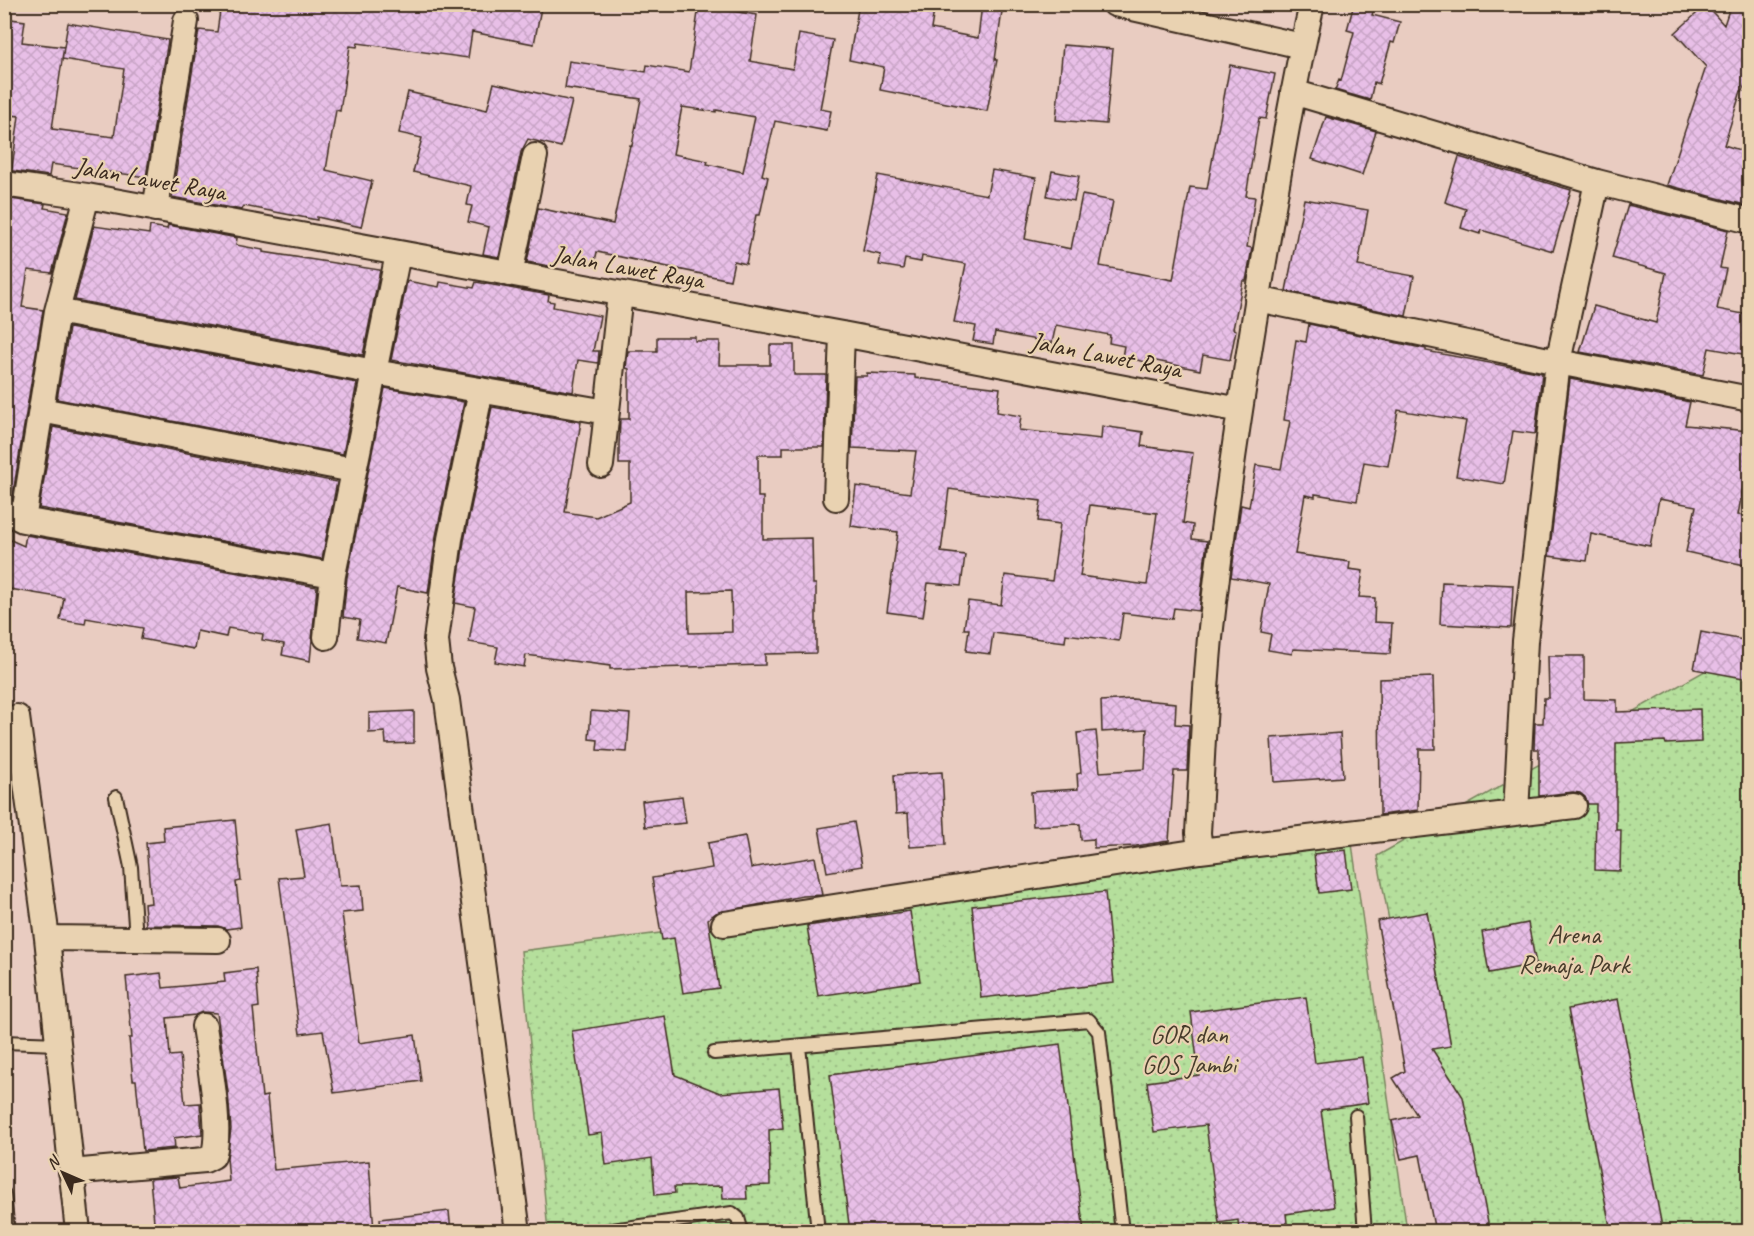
<svg xmlns="http://www.w3.org/2000/svg" width="1754" height="1236" font-family="Caveat,sans-serif">
	<style>
		.grass { fill: url(#grass-dots); stroke: #78845d; stroke-width: 1.5 }
		.building { fill: url(#building-cross-hatch); stroke: #3b2a1e; stroke-width: 1.5; fill-rule: evenodd }
		.lines { fill: none; stroke-linecap: round; stroke-linejoin: round }
		.service-casing { stroke: #3b2a1e; stroke-width: 16 }
		.minor-casing { stroke: #3b2a1e; stroke-width: 28 }
		.service { stroke: #e9d2b1; stroke-width: 12 }
		.minor { stroke: #e9d2b1; stroke-width: 24 }
		.labels { text-anchor: middle; dominant-baseline: central; stroke-width: 4.5; stroke-linejoin: round; paint-order: stroke }
		.street-label { font-size: 26px; fill: #3b2a1e; stroke: #e9d2b1 }
		.park-label { font-size: 26px; fill: #473c2b; stroke: #e9d2b1 }
	</style>
	<defs>
		<pattern id="grass-dots" width="8" height="8" patternUnits="userSpaceOnUse" patternTransform="scale(1.5)"><rect width="8" height="8" fill="#b5df9c"/><path d="M2 2h.1M6 6h.1" fill="none" stroke="#9dc086" stroke-width="1.8" stroke-linecap="round"/></pattern>
		<pattern id="building-cross-hatch" width="8" height="8" patternUnits="userSpaceOnUse" patternTransform="scale(1.5)"><rect width="8" height="8" fill="#e8bfe7"/><path d="M0 0l8 8M0 8l8-8" fill="none" stroke="#c8a4c6"/></pattern>
	</defs>
	<rect width="100%" height="100%" fill="#e9ccc1"/>
	<filter id="ink" filterUnits="userSpaceOnUse"><feTurbulence type="fractalNoise" baseFrequency=".0167" numOctaves="2"/><feDisplacementMap in="SourceGraphic" scale="12" xChannelSelector="R" yChannelSelector="G"/><feConvolveMatrix kernelMatrix="1 2 1 2 8 2 1 2 1" color-interpolation-filters="sRGB"/></filter>
	<g filter="url(#ink)">
		<path class="grass" d="M1749 646V1231H1447L1377 856Z
			M1352 844 1407 1231H548L521 951Z"/>
		<path class="building" d="M221 4H525L541 8 534 44 472 32 468 58 358 43 357 47 350 46 340 111 336 110 326 170 372 181 361 227 317 217V220L244 206 242 210 172 197 199 30 217 32Z
			M859 4H935L931 29 978 38 982 4H1003L995 60H997L987 111 880 90 884 67 849 60Z
			M1354 4H1375L1372 15 1400 22 1394 43 1391 42 1379 84 1374 82 1370 100 1335 90 1339 80 1341 81 1354 32 1347 30Z
			M1731 4H1749V73L1743 91H1741L1724 145 1749 153V206L1667 185 1706 67 1675 33 1706 5 1724 25Z
			M699 6 757 15 750 61 793 69 799 34 833 40 820 109 831 111 827 131 775 121 762 175 768 177 760 215H756L746 264 734 261 730 280 597 252 594 265 558 257 555 267 527 262 538 208 613 224 630 145 632 146 641 99 565 88 569 61 646 72 647 65 689 72ZM682 107 716 112V110L755 117 743 172 707 164 708 161 673 154Z
			M4 18 25 21 22 42 64 47 52 129 114 137 124 69 62 59 68 23 168 40 146 177 51 164 49 176 6 170V167L12 168 19 116 4 114Z
			M1063 45 1113 49 1106 124 1056 120Z
			M1230 65 1275 74 1266 119 1259 118 1246 196 1255 197 1247 247 1252 248 1246 281H1243L1233 329 1236 330 1230 360 1203 355 1200 370 1147 359 1146 362 1122 357 1124 346 1109 343 1110 335 1056 325 1052 343 995 332 993 344 973 341 976 326 954 322 966 264 922 256 921 262 905 259 903 269 879 265 881 255 863 251 878 175 987 195 992 170 1036 178 1025 239 1071 249 1082 195 1113 201 1100 266 1173 280 1190 187 1207 189Z
			M494 83 572 101 561 147 528 139 521 152 499 257 483 254 489 227 468 222 472 206 467 205 471 186 413 172 422 138 399 133 408 92 487 110Z
			M1326 117 1376 131 1362 175 1312 159Z
			M1459 157 1571 190 1553 251 1481 230 1480 234 1461 228 1466 209 1445 202Z
			M1052 171 1079 176 1074 201 1047 196Z
			M4 198 45 204 44 208 68 212 52 273 28 270 22 307 43 310 12 499 4 497Z
			M1304 199 1368 210 1358 266 1414 276 1406 316 1286 291Z
			M1628 205 1728 230 1720 268 1726 269 1717 309 1749 315V355L1709 348 1703 375 1580 352 1594 306 1656 323 1666 273 1612 258Z
			M168 225 237 238 236 245 263 250V252L380 270 363 355 75 300 94 226 149 234 150 226 167 229Z
			M407 281 439 287 440 282 474 288 476 282 549 295 548 301 554 302 553 307 600 316 593 351H599L598 363 578 360 573 392 391 360Z
			M1309 324 1426 349V351L1542 373 1535 434 1513 431 1504 484 1456 476 1466 421 1398 410 1388 466 1364 462 1357 501 1315 494V497L1305 495 1295 554 1350 562 1349 569 1363 571 1359 597 1375 598 1374 622 1392 623 1390 654 1293 649 1292 654 1268 650 1271 634 1261 632 1269 584 1231 577 1241 505 1249 507 1256 465 1281 469 1290 421 1284 420 1296 340 1306 342Z
			M69 328 357 383 343 454 57 399Z
			M657 337H695V341H720L719 365H770V345H794V375H826L824 447H783V455H758V497H763V539L812 538 813 584H816V653L765 654V665L610 669V666L526 655 524 667 495 662 498 647 469 642 475 607 455 603 464 541 492 407 581 422 565 512 596 517 630 502V464H619V447L620 419H629V369L626 368 628 351H657ZM731 591 732 632 689 633 688 592Z
			M867 373 915 375V378L1000 388 997 412 1021 416 1019 430 1101 439 1102 426 1143 432 1141 446 1193 453 1183 523 1193 525 1192 539 1207 541 1199 611 1174 608 1172 619 1123 613 1119 641 1066 634 1065 642 993 633 990 654 966 651 969 629H964L968 601 1001 605 1005 575 1052 581 1060 524 1038 521 1041 501 949 489 941 552 965 555 961 586 928 583 923 617 887 612 898 532 851 526 856 486 910 493 916 451 852 448 855 376H867ZM1090 505 1157 513 1147 585 1080 576Z
			M1570 379 1690 402 1685 425 1749 431V453L1738 515 1749 516V566L1686 552 1696 506 1659 499 1650 546 1591 534 1587 561 1549 556Z
			M385 388 464 402 436 536 428 593 397 587 386 643 357 638 360 620 343 617 347 577Z
			M53 427 337 482 322 559 39 508Z
			M26 535 317 587 310 661 282 655 284 644 262 640 263 634 228 628 226 637 197 631 194 649 141 639 143 628 86 618 85 624 60 620 64 598 4 588V537L24 546Z
			M1442 582 1513 585 1511 628 1440 624Z
			M1701 632 1749 641V679L1694 669Z
			M1548 656H1584V699L1617 700V712L1700 709 1701 742 1666 744 1665 741 1616 743V830H1621L1620 871 1595 870 1596 804H1588L1585 797 1580 793 1573 792 1539 796V749H1534L1535 723H1543L1544 698H1549Z
			M1433 677 1435 749H1419L1418 810 1380 815 1379 679Z
			M1132 699 1176 703 1175 724 1189 725 1187 771H1174L1169 841 1136 846 1094 848V839L1081 840 1080 824 1033 826 1031 792 1078 789 1077 774 1081 773 1077 733 1096 731 1100 772 1145 769 1147 729 1102 732 1101 701Z
			M414 711V743L386 744 385 732 369 733V713Z
			M591 711 630 714 627 752 597 750 598 740 589 739Z
			M1340 733 1343 777 1274 782 1271 738Z
			M942 772 946 845 910 847 908 813 896 814 894 775Z
			M682 796 686 823 645 827 642 801Z
			M235 820 241 881 236 882 241 927 226 929 218 926 146 925 144 904 151 903 146 843 164 841 163 827Z
			M854 822 862 866 827 872 819 828Z
			M332 823 340 886 361 885 363 911 342 913 359 1043 415 1035 421 1081 334 1093 323 1031 300 1034 279 878 304 876 296 829Z
			M745 836 751 868 815 857 822 895 803 896 716 913 708 919 719 988 683 993 674 938 662 940 652 878 712 868 708 843Z
			M1346 850 1351 889 1319 893 1314 854Z
			M1105 892 1114 983 981 998 972 906Z
			M910 911 920 981 818 996 807 926Z
			M1427 912 1451 1046 1432 1049 1463 1097 1490 1232H1435L1420 1155 1401 1159 1392 1121 1417 1115 1393 1078 1405 1071 1377 921Z
			M1528 923 1536 964 1489 973 1482 932Z
			M256 969 259 1007 253 1008 262 1097 267 1096 274 1170 369 1161 374 1232H235V1228L206 1232H155L150 1179 178 1177 180 1188 229 1181 227 1158 231 1129 228 1092 217 1013 202 1012 195 1015 167 1018 170 1056 180 1055 185 1104 200 1103 202 1134 174 1138 175 1148 143 1151 136 1080H133L129 1038H132L126 977 161 973 163 988 225 982 224 973Z
			M1306 997 1315 1063 1362 1057 1368 1103 1321 1110 1334 1207 1286 1214 1288 1232H1239L1238 1220 1219 1223 1206 1125 1154 1132 1147 1082 1199 1075 1191 1012Z
			M1618 999 1625 1036 1663 1232H1611L1575 1046 1568 1009Z
			M665 1016 675 1075 720 1093 779 1088 783 1128 769 1130 770 1185 746 1186 747 1199H723L722 1186 674 1187 675 1193 655 1195 652 1158 606 1165 602 1133 588 1135 572 1031Z
			M1060 1044 1084 1232H850L830 1075Z
			M449 1211 451 1232H381L380 1219Z"/>
		<g class="lines">
			<g class="service-casing">
				<path id="service" d="M116 797 131 867 136 939
					M4 1042 58 1044
					M799 1046 818 1232
					M714 1053 1089 1020 1099 1032 1122 1232
					M1356 1116 1365 1232
					M4 1194 8 1232
					M598 1232 732 1213 738 1218 742 1232"/>
			</g>
			<g class="minor-casing">
				<path id="minor" d="M1115 4 1302 46
					M1293 92 1597 182 1750 221
					M4 184 87 196 842 334 1240 410
					M155 209 186 21
					M510 274 535 156
					M1257 299 1558 362 1750 399
					M57 311 374 372 607 412
					M481 390 450 539 436 640 439 668 447 700 518 1232
					M41 410 353 470
					M601 465 620 294
					M836 498 842 334
					M4 511 23 520 333 575
					M23 520 57 311 87 196
					M326 637 333 575 398 254
					M17 717 47 938 78 1232
					M1516 813 1525 641 1558 362 1597 182
					M1200 851 1198 833C1202 765 1204 696 1211 628 1225 503 1244 379 1265 255 1279 171 1293 87 1312 4
					M724 924 1200 851 1574 806
					M47 938 218 940
					M71 1172 205 1160 213 1156C223 1132 208 1055 204 1026"/>
			</g>
			<use href="#service" class="service"/>
			<use href="#minor" class="minor"/>
		</g>
	</g>
	<g class="labels">
		<g class="street-label">
			<text transform="translate(150 179) rotate(10)">Jalan Lawet Raya</text>
			<text transform="translate(628 267) rotate(10)">Jalan Lawet Raya</text>
			<text transform="translate(1106 355) rotate(11)">Jalan Lawet Raya</text>
		</g>
		<g class="park-label">
			<text x="1574" y="934">Arena<tspan x="1574" dy="30">Remaja Park</tspan></text>
			<text x="1189" y="1034">GOR dan<tspan x="1189" dy="30">GOS Jambi</tspan></text>
		</g>
	</g>
	<rect width="1754" height="1236" fill="none" stroke="#e9d2b1" stroke-width="24"/>
	<rect x="12" y="12" width="1730" height="1212" fill="none" stroke="#3b2a1e" stroke-width="2" filter="url(#ink)"/>
	<g transform="translate(63 1173) rotate(314)" stroke="#e9d2b1" stroke-width="4.5" paint-order="stroke">
	<path d="M0-4.5L10 22L0 15L-10 22Z" fill="#3b2a1e"/>
	<text y="-9" font-size="16" font-weight="bold" text-anchor="middle" fill="#3b2a1e">N</text>
	</g>
</svg>
